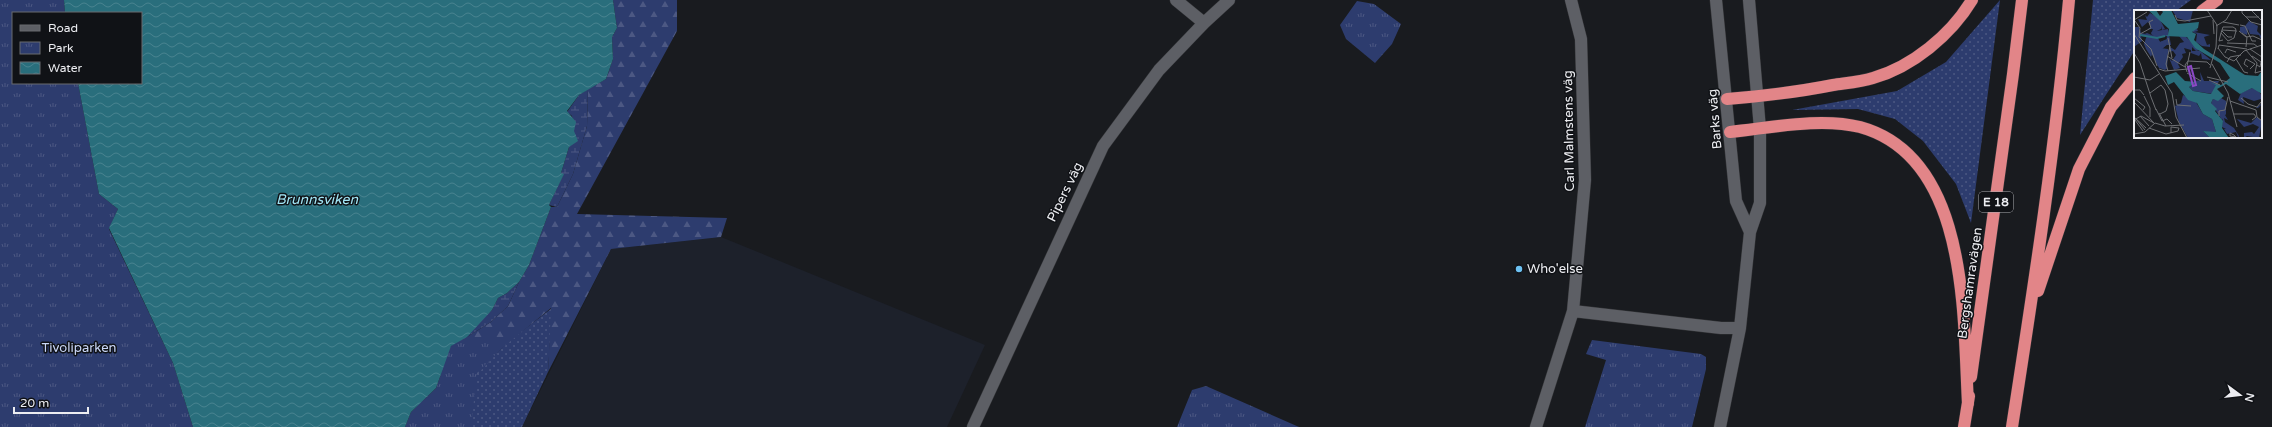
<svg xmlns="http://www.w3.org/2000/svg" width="2272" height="427" font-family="'Varela Round',sans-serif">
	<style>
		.built { fill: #1d212b }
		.grass { fill: url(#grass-dots) }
		.forest { fill: url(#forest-firs) }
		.wetland { fill: url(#wetland-marsh) }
		.park { fill: url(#park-tufts) }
		.water { fill: url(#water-waves) }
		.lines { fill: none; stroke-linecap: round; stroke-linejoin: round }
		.street-casing { stroke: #333437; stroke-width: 13 }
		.highway-casing { stroke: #333437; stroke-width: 13 }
		.street { stroke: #5d5f65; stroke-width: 12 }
		.highway { stroke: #e28588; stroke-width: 12 }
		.poi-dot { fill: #6dc2f3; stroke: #101216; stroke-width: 1.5 }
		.labels { text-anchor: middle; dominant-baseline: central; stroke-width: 3; stroke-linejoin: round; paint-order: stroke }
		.shield { fill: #101216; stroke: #aaabaf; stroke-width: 1 }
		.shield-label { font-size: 12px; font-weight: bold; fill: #ecedf1 }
		.street-label { font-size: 13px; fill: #ecedf1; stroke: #101216 }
		.poi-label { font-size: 13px; fill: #ecedf1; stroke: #101216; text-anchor: start }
		.park-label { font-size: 13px; fill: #cad7f7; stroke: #101216 }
		.water-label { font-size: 14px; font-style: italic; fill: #a2e6f6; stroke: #101216 }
		.inset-river { fill: none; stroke: #296e7c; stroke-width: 2 }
		.inset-road { fill: none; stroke: #6d6f73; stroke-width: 1 }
		.view { fill: #8c49c6; fill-opacity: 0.15; stroke: #8c49c6; stroke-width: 2 }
		.inset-edge { fill: none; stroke: #ecedf1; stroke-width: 2 }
	</style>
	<defs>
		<pattern id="grass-dots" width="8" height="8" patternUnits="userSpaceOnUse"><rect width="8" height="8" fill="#2d3c6e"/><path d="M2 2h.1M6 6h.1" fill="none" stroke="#4c5883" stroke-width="1.8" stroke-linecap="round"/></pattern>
		<pattern id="forest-firs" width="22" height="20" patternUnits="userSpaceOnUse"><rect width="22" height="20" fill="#2d3c6e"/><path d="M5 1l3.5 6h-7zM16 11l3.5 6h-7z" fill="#4c5883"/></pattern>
		<pattern id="wetland-marsh" width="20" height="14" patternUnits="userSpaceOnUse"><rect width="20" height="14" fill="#2d3c6e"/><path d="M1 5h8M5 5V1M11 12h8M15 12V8" fill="none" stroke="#4c5883"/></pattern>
		<pattern id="park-tufts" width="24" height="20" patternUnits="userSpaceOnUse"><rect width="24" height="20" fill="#2d3c6e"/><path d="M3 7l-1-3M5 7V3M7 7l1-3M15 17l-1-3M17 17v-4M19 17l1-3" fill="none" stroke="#4c5883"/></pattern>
		<pattern id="water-waves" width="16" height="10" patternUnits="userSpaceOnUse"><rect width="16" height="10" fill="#296e7c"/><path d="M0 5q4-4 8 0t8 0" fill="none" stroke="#48838f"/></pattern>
	</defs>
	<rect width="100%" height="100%" fill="#191b1f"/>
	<path class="built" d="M721 237 985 345 947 427H522L611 249Z"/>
	<path class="grass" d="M2000 0 1971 223 1956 184 1923 141 1895 119 1858 109 1792 110 1897 91 1946 62Z
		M2093 0H2191L2176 11H2135V50L2080 135Z
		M552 308 548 372 522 427H452L477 373 508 342Z"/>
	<path class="forest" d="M613 0H677V31L577 214 727 218 721 237 611 249 548 372 551 308 501 349 428 427 467 337 491 322 508 306 519 282 529 265 551 207H557L573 174 587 126 588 89 606 79 613 59 612 37 617 28Z"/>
	<path class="wetland" d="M588 89 587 126 573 174 557 207 549 205 563 175 561 173 574 131 572 116 567 112 579 95Z
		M519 282 508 306 491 322 467 337 405 427 451 346 492 310 498 298 507 293Z"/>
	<path class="park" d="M0 0H64L65 13H13V83H78L99 194 118 209 109 229 173 363 193 427H0Z
		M1357 1 1374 4 1401 24 1392 44 1375 63 1346 39 1340 25Z
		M467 337 508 342 477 373 471 427H405L411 412 436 388 451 346Z
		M1592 340 1701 354 1706 357V369L1692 427H1585L1606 360 1586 354Z
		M1206 386 1299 427H1177L1192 390Z"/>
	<path class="water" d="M64 0H613L617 28 612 37 613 59 606 79 579 95 567 111 576 122 574 131 578 141 569 147 561 173 564 174 549 205 551 207 529 265 519 282 507 293 498 298 492 310 467 337 451 346 436 388 411 412 405 427H193L173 363 109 228 118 209 99 194 78 83H141V13H65Z"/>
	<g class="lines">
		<g class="street-casing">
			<path id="street" d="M1176 0 1204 23
				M1716 0 1736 201 1750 232
				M1573 311 1721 328H1740
				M973 427 1103 146 1159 70 1204 23 1229 0
				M1536 427 1573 311 1585 180 1581 39 1571 0
				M1720 427 1740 328 1750 232 1760 203V129L1749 0"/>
		</g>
		<g class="highway-casing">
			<path id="highway" d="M2202 11 2217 0
				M1727 99C1763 96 1798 92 1833 85 1846 83 1860 82 1873 78 1912 67 1951 35 1972 0
				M1730 132C1770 128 1820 117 1860 127 1969 157 1963 315 1968 404
				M2038 291 2079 169 2111 107 2135 78
				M1971 377 2013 74 2022 0
				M1964 427 1969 396
				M2012 427C2034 285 2056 143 2069 0"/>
		</g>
		<use href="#street" class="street"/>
		<use href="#highway" class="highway"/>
	</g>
	<circle class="poi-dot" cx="1519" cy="269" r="4"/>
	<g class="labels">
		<rect class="shield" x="1979" y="192" width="34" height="20" rx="3"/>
		<g class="shield-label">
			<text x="1996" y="202">E 18</text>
		</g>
		<g class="street-label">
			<text transform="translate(1715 119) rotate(-95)">Barks väg</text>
			<text transform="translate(1569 131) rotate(-91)">Carl Malmstens väg</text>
			<text transform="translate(1065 192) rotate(-64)">Pipers väg</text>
			<text transform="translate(1970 283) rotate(-82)">Bergshamravägen</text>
		</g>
		<g class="poi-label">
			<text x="1527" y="269">Who'else</text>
		</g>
		<g class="park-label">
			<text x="79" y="348">Tivoliparken</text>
		</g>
		<g class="water-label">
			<text x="317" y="199">Brunnsviken</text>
		</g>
	</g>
	<g transform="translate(2134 10)">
		<rect width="128" height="128" fill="#191b1f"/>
		<path d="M38 0H59L56 12 43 8Z" fill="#2d3c6e"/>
		<path d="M16 3 25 8 31 19 28 20 27 16V19L23 21V26H31L24 28 26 32 33 29 34 34 28 39 34 42 33 59 30 60 24 55 19 41 17 47 12 39 10 34 13 25 6 26 13 23 20 26 17 24 19 19H14L17 17 14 12 8 17 6 13 10 12 6 13 4 9 13 10 11 5 13 4 11 5 13 7ZM115 11 124 16 123 21 126 24 128 28V31L125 25 116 24 114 19 113 25 106 22V17L111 16ZM63 19 64 21 60 22 76 25 70 27 73 35 76 34V37L68 36 62 32 63 24 59 22 58 20ZM45 26H51L66 40 62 41 58 37V41H66L77 50 68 49 67 43 65 46 57 43V40L50 38 52 43 48 44 49 47 44 54 46 58 40 60 35 48 38 51 42 45 39 41 34 42 36 37 41 40 46 33 50 32ZM118 78 123 79 128 86V94L124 98H122L127 94V89L120 91 109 87 110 94 104 90 107 83ZM91 105 94 110 90 108 91 112 100 118 105 126 104 128H96L104 127 102 122 93 124 90 119H92L88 117 89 106Z" fill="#2d3c6e"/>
		<path d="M0 17H5L7 23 20 26 17 22 34 19 37 35H32L33 26 23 28 26 32 32 30 27 38 34 39V42H28L32 50 29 59 25 58 12 33 13 28 19 27 7 26 8 31 0 37ZM66 62 70 71H85L79 84 59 81 55 77 63 72H61V71L67 70ZM49 85 62 92 69 104 78 109 82 122 78 123 69 121 76 128H54L45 112 41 96 47 93ZM87 88 92 91V104L88 110 77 93 79 89 83 90ZM123 107 128 111 125 128 113 126 110 128V123L118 122 120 124 125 117 119 114 110 117 103 109 117 113Z" fill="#2d3c6e"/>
		<path d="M14 0H22L26 6 29 2 27 0H37L44 14 65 12 64 18 58 22 62 24 60 30 70 39 111 65 124 66 128 61V84L118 78 106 84 92 74 83 79 90 86 84 91 79 89 77 93 83 99 81 101 89 111 88 118 95 128H76L69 121 82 122 78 109 69 104 63 93 54 90 40 72 34 75 31 66 42 62 51 71 63 72 55 77 59 81 77 84 82 75 77 73 87 75 96 68 86 53 61 38 53 27 31 26 34 25 35 19Z" fill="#296e7c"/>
		<path class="inset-river" d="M6 25 23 28 31 26"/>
		<path class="inset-road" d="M73 0 83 15 82 37 76 58M108 0V3L117 12 128 15M117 0 128 11M41 5 43 10 51 11 77 6M112 7H125M0 10 13 2M79 10 80 24M1 11 6 18 5 27 17 39 23 56M89 12 105 15M106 15 111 16 118 31H122M82 16 92 10 98 0M88 20 87 23 94 31 100 28 102 21M88 20 89 17H99L102 19 101 21M88 20 103 21M88 21 94 27H98M105 21 112 27 119 26 128 30M87 23 85 31 89 30M108 23 113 27 112 37M0 24 38 83 42 107 53 128M6 24 17 18 15 12 19 10M34 28 38 48M93 33 120 34 124 37M84 38 91 47 100 51 110 41 128 35M84 39 85 35 113 39M116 39 128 47M112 40 123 53 121 63 128 61M0 43 6 53 17 87M91 43 93 39 102 42M33 46 51 57M118 46 127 52 126 57 123 55M102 49 110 62 114 63M93 52 96 47 107 45M78 54 94 83 103 117M53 56 56 42M114 57 110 54 112 49 121 54 116 59M25 59 31 61 66 58M34 61 32 54 36 36M53 62 51 55 54 51 73 52 76 55M53 63 67 71M0 67 16 70 25 64M73 67 94 72M75 70 86 75M0 80H6L10 85M16 83 27 75 31 80 34 94 32 101 26 104M10 86 16 98V107M17 87 22 100M0 88 11 97 9 100M107 88 114 94 123 97 127 92M42 89 43 95 57 96M96 91 122 100M1 93 20 113M22 99 28 111 33 109 38 114M122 100 123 107 128 111M25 103 32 116M100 104H120L122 107 118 110M6 106 15 116M85 106V101L91 100 94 87M0 107 12 118M2 109 11 120M0 110 7 106 20 113M1 110 9 121M15 118 32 124 44 121 45 118 37 117V123M0 124 11 122 21 113 31 116 50 115M102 127 96 126V123L100 125 102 127V128"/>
		<path class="view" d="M57 56 62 75 59 76 54 57Z"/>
		<rect width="128" height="128" class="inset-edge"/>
	</g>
	<rect x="12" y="12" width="130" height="72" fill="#101216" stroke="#686a6e"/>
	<rect x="20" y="25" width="20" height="6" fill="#5d5f65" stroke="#686a6e"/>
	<text x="48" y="32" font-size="12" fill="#ecedf1">Road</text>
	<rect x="20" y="42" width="20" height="12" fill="url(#park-tufts)" stroke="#686a6e"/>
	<text x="48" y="52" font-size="12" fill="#ecedf1">Park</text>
	<rect x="20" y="62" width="20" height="12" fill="url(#water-waves)" stroke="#686a6e"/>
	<text x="48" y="72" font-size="12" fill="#ecedf1">Water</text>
	<g transform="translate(2240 395) rotate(105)" stroke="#101216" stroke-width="3" paint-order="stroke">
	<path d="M0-3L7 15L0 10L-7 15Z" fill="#ecedf1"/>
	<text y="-6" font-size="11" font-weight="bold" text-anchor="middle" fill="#ecedf1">N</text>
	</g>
	<path d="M14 407v6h74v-6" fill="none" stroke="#ecedf1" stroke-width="2"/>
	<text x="20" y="407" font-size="12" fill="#ecedf1" stroke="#101216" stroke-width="3" paint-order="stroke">20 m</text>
</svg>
